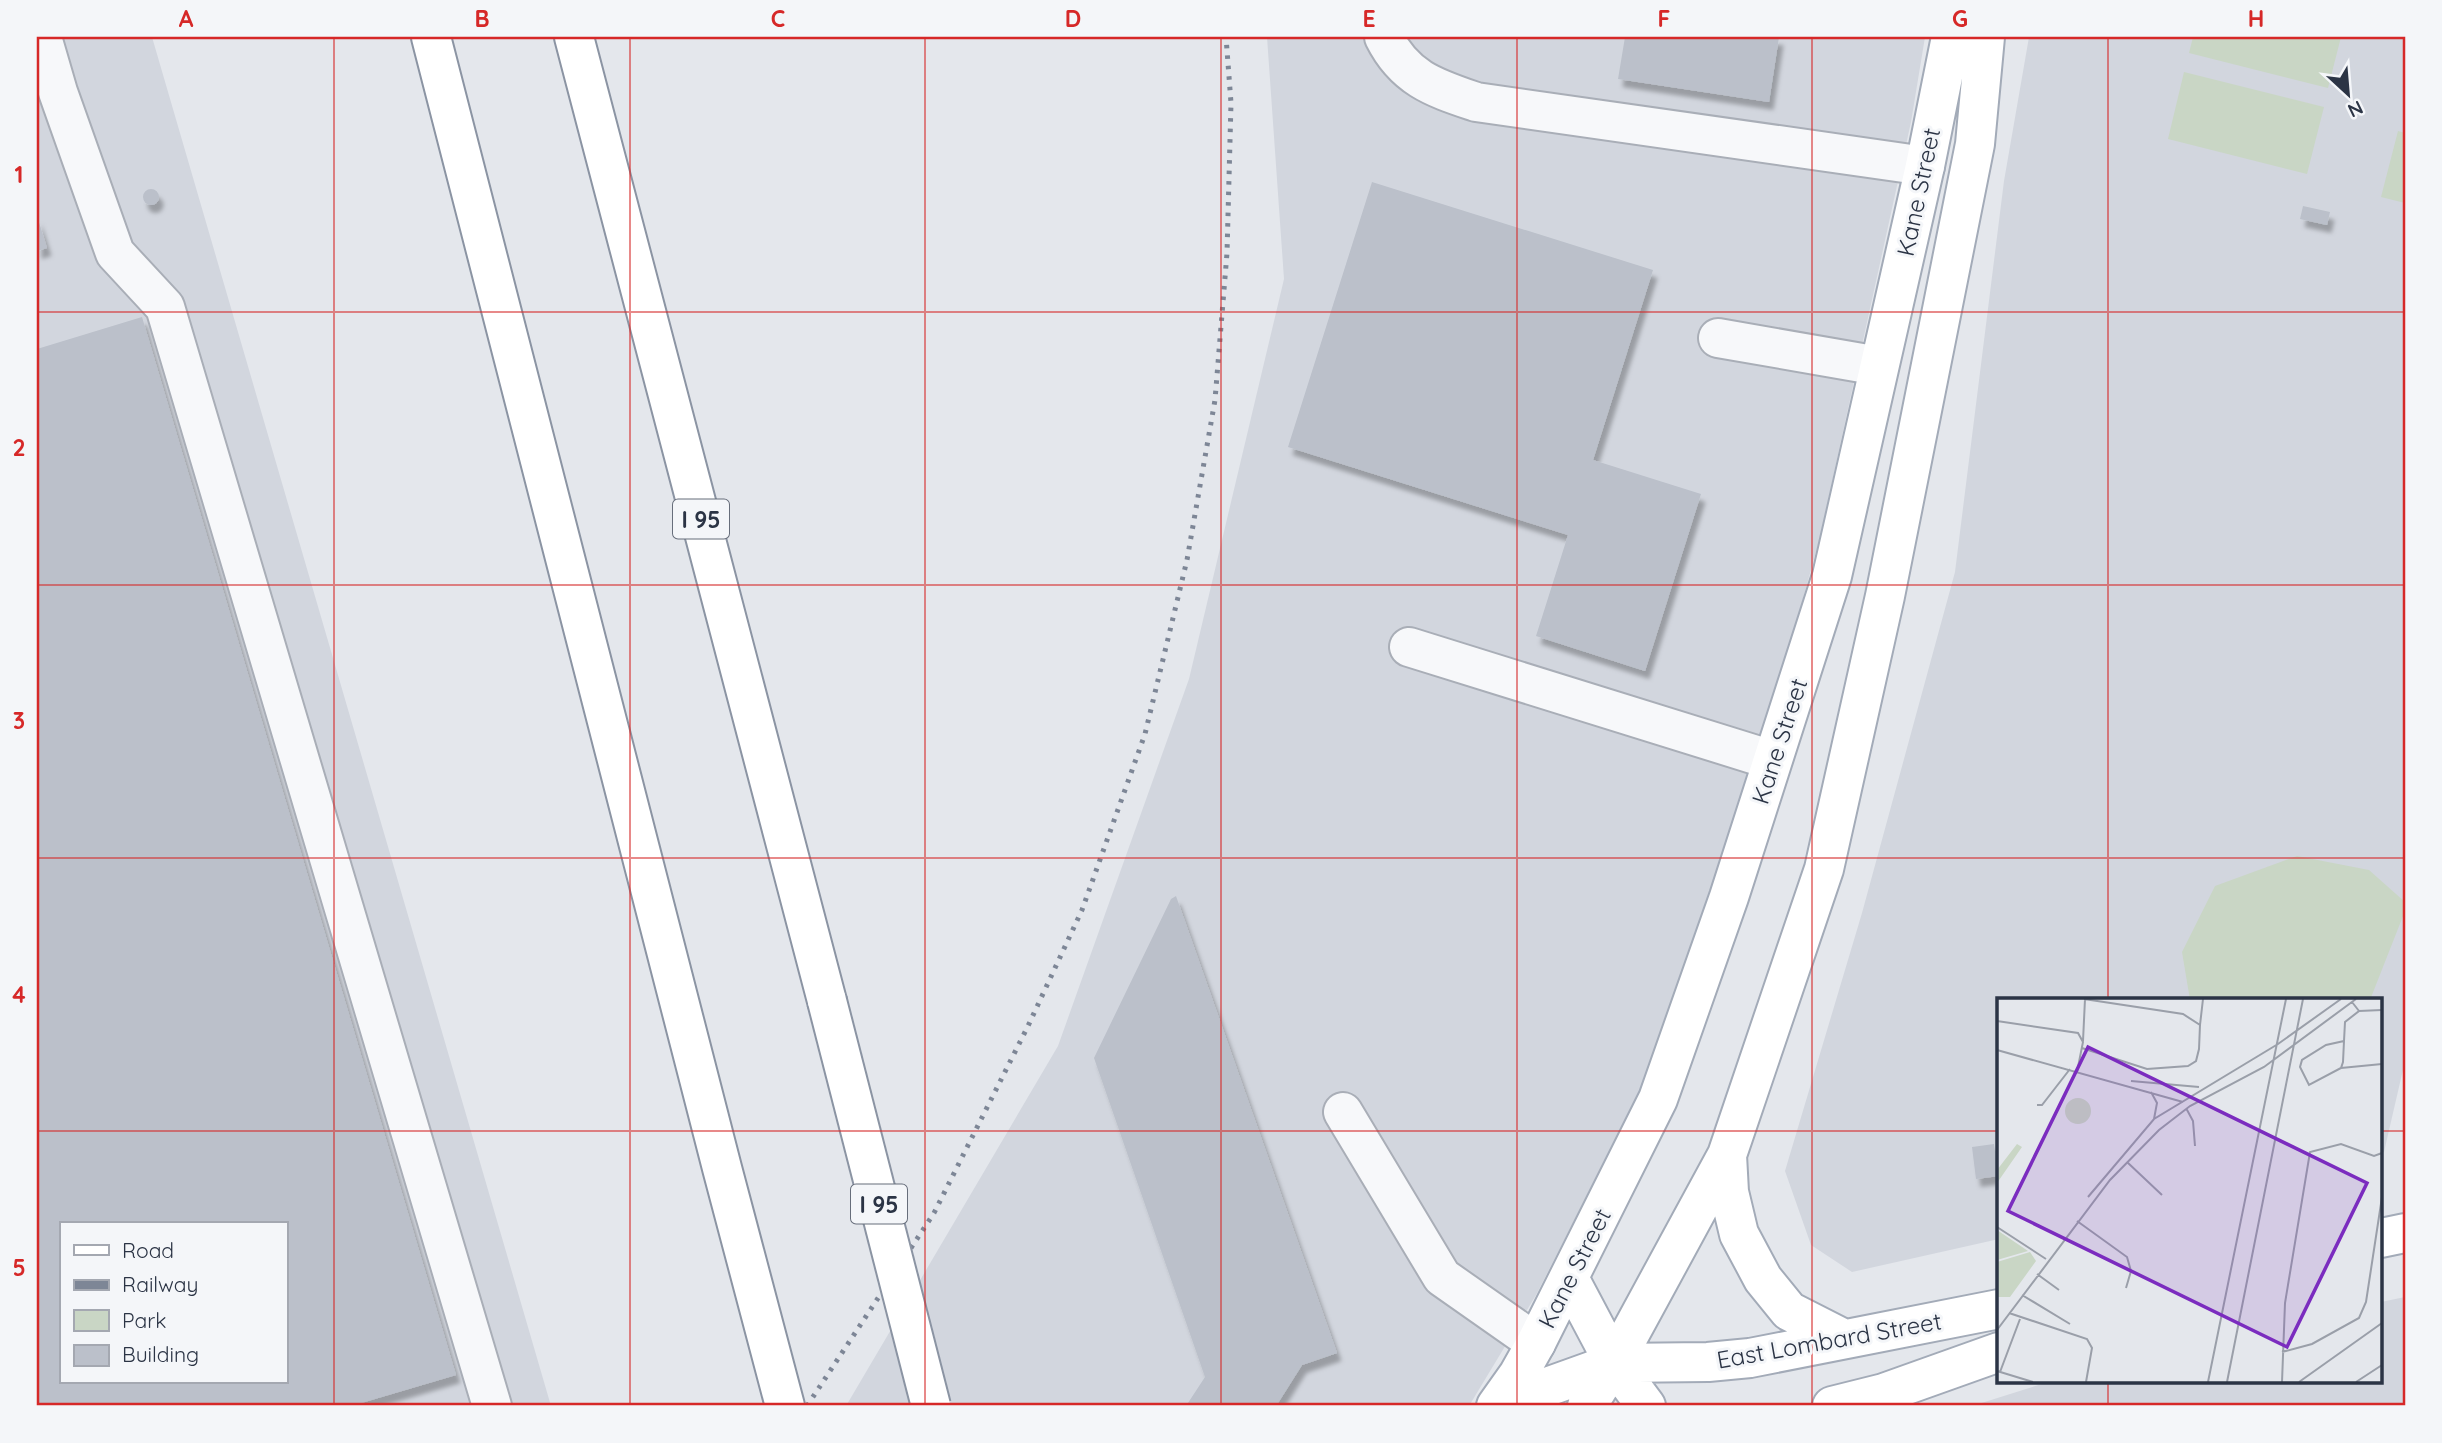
<svg xmlns="http://www.w3.org/2000/svg" width="2442" height="1443" font-family="Quicksand,sans-serif">
	<style>
		.built { fill: #d2d6de; fill-rule: evenodd }
		.green { fill: #c9d6c5 }
		.building { fill: #bbc0ca; fill-rule: evenodd; filter: url(#shadow) }
		.lines { fill: none; stroke-linecap: round; stroke-linejoin: round }
		.minor-casing { stroke: #a9aeb7; stroke-width: 42 }
		.major-casing { stroke: #a3abb8; stroke-width: 42 }
		.highway-casing { stroke: #8b94a3; stroke-width: 42 }
		.minor { stroke: #f7f8fa; stroke-width: 38 }
		.major { stroke: #fff; stroke-width: 38 }
		.highway { stroke: #fff; stroke-width: 38 }
		.rail { stroke: #7d8696; stroke-width: 5; stroke-dasharray: 3.5 7; stroke-linecap: butt }
		.highway-bridge-casing { stroke: #8b94a3; stroke-width: 42; stroke-linecap: butt }
		.highway-bridge { stroke: #fff; stroke-width: 38 }
		.grid { fill: none; stroke: #d62828; stroke-width: 2; stroke-opacity: 0.55 }
		.labels { text-anchor: middle; dominant-baseline: central; stroke-width: 6; stroke-linejoin: round; paint-order: stroke }
		.shield { fill: #f4f6f9; stroke: #676e7b; stroke-width: 2 }
		.shield-label { font-size: 23px; font-weight: bold; fill: #2b3445 }
		.street-label { font-size: 24px; fill: #2b3445; stroke: #f4f6f9 }
		.inset-road { fill: none; stroke: #9a9fa9; stroke-width: 2 }
		.view { fill: #7b2cbf; fill-opacity: 0.15; stroke: #7b2cbf; stroke-width: 3.5 }
		.inset-edge { fill: none; stroke: #2b3445; stroke-width: 3.5 }
		.neatline { fill: none; stroke: #d62828; stroke-width: 2.5 }
		.grid-label { font-size: 23px; text-anchor: middle; font-weight: bold; fill: #d62828 }
	</style>
	<defs>
		<filter id="shadow"><feDropShadow dx="4.5" dy="8" stdDeviation="2" flood-color="#0004"/></filter>
	</defs>
	<rect width="100%" height="100%" fill="#e4e7ec"/>
	<path class="built" d="M37 37H152L551 1406H37ZM61 1224H285V1382H61Z
		M1267 37H1925L1911 122 1819 541 1739 829 1644 1084 1536 1295 1469 1406H846L1058 1046 1189 679 1284 279Z
		M2029 37H2405V1061L2384 1152 2381 1153V1000H1999V1239L1852 1272 1811 1245 1785 1171 1862 913 1955 572 2004 181Z
		M2405 1297V1406H1972L2048 1382H2381V1302Z"/>
	<path class="green" d="M2193 37H2341L2328 88 2189 53Z
		M2184 72 2324 107 2307 174 2168 139Z
		M2398 131 2405 133V203L2381 197Z
		M2297 856 2369 870 2405 902V911L2370 1000H2190L2182 952 2215 886Z"/>
	<path class="building" d="M1625 37H1779L1769 102 1618 79Z
		M1372 182 1653 270 1593 460 1701 494 1645 671 1536 636 1568 535 1288 447Z
		M143 197a8 8 0 1 1 16 0a8 8 0 1 1-16 0Z
		M2303 206 2330 212 2327 225 2300 219Z
		M37 216 47 248 37 251Z
		M142 317 456 1375 351 1406H37V349ZM61 1224H285V1382H61Z
		M1176 896 1337 1353 1302 1365 1278 1403 1284 1406H1186L1205 1377 1094 1058 1171 899Z
		M1994 1144 1995 1151H1999V1176L1976 1179 1972 1147Z"/>
	<g class="lines">
		<g class="minor-casing">
			<path id="minor" d="M42 37 58 92 115 253 165 307 492 1406
				M1384 37C1405 79 1435 88 1476 102L1925 166
				M1718 338 1879 366
				M1409 647 1772 760
				M1343 1112 1442 1277 1536 1343"/>
		</g>
		<g class="major-casing">
			<path id="major" d="M1727 1155 1729 1192 1739 1234 1763 1279 1789 1311 1844 1339
				M2381 1238 2405 1233
				M1569 1278 1614 1363 1646 1406
				M1497 1405 1614 1363 1708 1362 1750 1358 1999 1309
				M1496 1406 1518 1375 1536 1343 1658 1099 1729 897 1832 576 1925 166 1951 37
				M1587 1406 1614 1363 1727 1155 1824 869 1885 596 1975 144 1985 37
				M1832 1406 1884 1393 1999 1352"/>
		</g>
		<g class="highway-casing">
			<path id="highway" d="M431 37 722 1168 785 1406
				M574 37 827 1001"/>
		</g>
		<use href="#minor" class="minor"/>
		<use href="#major" class="major"/>
		<use href="#highway" class="highway"/>
		<path class="rail" d="M807 1406 934 1213 1028 1026 1082 910 1145 734 1187 560 1215 400 1227 253 1231 103 1226 37"/>
		<g class="highway-bridge-casing">
			<path id="highway-bridge" d="M827 1001 931 1406"/>
		</g>
		<use href="#highway-bridge" class="highway-bridge"/>
	</g>
	<path class="grid" d="M334 37V1406M630 37V1406M925 37V1406M1221 37V1406M1517 37V1406M1812 37V1406M2108 37V1000M37 312H2405M37 585H2405M37 858H2405M37 1131H1999M2381 1131H2405M2108 1382V1406"/>
	<g class="labels">
		<g class="shield">
			<rect x="673" y="499.5" width="56" height="39" rx="5"/>
			<rect x="851" y="1184.5" width="56" height="39" rx="5"/>
		</g>
		<g class="shield-label">
			<text x="701" y="519">I 95</text>
			<text x="879" y="1204">I 95</text>
		</g>
		<g class="street-label">
			<text transform="translate(1918 192) rotate(-78)">Kane Street</text>
			<text transform="translate(1779 741) rotate(-72)">Kane Street</text>
			<text transform="translate(1574 1268) rotate(-63)">Kane Street</text>
			<text transform="translate(1829 1340) rotate(-10)">East Lombard Street</text>
		</g>
	</g>
	<g transform="translate(1997 998)">
		<rect width="385" height="385" fill="#e4e7ec"/>
		<path d="M68 113a13 13 0 1 1 26 0a13 13 0 1 1-26 0ZM20 146 25 149 0 185V172ZM0 232 31 253 0 262ZM33 254 39 263 13 299H0V264Z" fill="#c9d6c5"/>
		<path class="inset-road" d="M362 13 385 12M0 23 81 35 86 44 80 74M203 27 206 1M86 43 88 1M347 43 329 47 305 62 303 69 312 87 344 70 346 64 347 43 348 24 362 13 355 4M85 50 150 71 191 68 199 63 202 51 203 27 186 16 87 1M0 52 186 104M344 70 385 66M134 83 202 89M154 94 160 105 157 121M385 95V131M40 107H45L73 71M189 110 196 123 198 148M130 164 165 197M91 199 157 121 281 46 344 1M80 223 130 259 134 273 129 290M0 229 49 261M40 276 62 292M25 297 73 326M12 315 90 341 95 350 89 384M0 332 113 182 162 132 193 108 267 69 359 1M285 354 315 346 362 320 369 304 385 199M0 373 36 384M3 374 23 321M211 384 289 1M230 384 306 1M285 384 288 305 313 154 344 146 377 158 385 155M302 384 385 325M359 384 385 367"/>
		<path class="view" d="M91 49 370 185 290 349 11 213Z"/>
		<rect width="385" height="385" class="inset-edge"/>
	</g>
	<rect width="2442" height="1443" fill="none" stroke="#f4f6f9" stroke-width="77"/>
	<rect x="60" y="1222" width="228" height="161" fill="#f4f6f9" stroke="#a4a8b1" stroke-width="2"/>
	<rect x="74" y="1245" width="35" height="10" fill="#ffffff" stroke="#a4a8b1" stroke-width="2"/>
	<text x="122" y="1258" font-size="21" fill="#2b3445">Road</text>
	<rect x="74" y="1280" width="35" height="10" fill="#7d8696" stroke="#a4a8b1" stroke-width="2"/>
	<text x="122" y="1292" font-size="21" fill="#2b3445">Railway</text>
	<rect x="74" y="1310" width="35" height="21" fill="#c9d6c5" stroke="#a4a8b1" stroke-width="2"/>
	<text x="122" y="1328" font-size="21" fill="#2b3445">Park</text>
	<rect x="74" y="1345" width="35" height="21" fill="#bbc0ca" stroke="#a4a8b1" stroke-width="2"/>
	<text x="122" y="1362" font-size="21" fill="#2b3445">Building</text>
	<g transform="translate(2348 94) rotate(154)" stroke="#f4f6f9" stroke-width="5" paint-order="stroke">
	<path d="M0-5L12 26L0 18L-12 26Z" fill="#2b3445"/>
	<text y="-10" font-size="19" font-weight="bold" text-anchor="middle" fill="#2b3445">N</text>
	</g>
	<rect x="38" y="38" width="2366" height="1366" class="neatline"/>
	<g class="grid-label">
		<text x="186" y="27">A</text>
		<text x="482" y="27">B</text>
		<text x="778" y="27">C</text>
		<text x="1073" y="27">D</text>
		<text x="1369" y="27">E</text>
		<text x="1664" y="27">F</text>
		<text x="1960" y="27">G</text>
		<text x="2256" y="27">H</text>
		<text x="19" y="183">1</text>
		<text x="19" y="456">2</text>
		<text x="19" y="729">3</text>
		<text x="19" y="1003">4</text>
		<text x="19" y="1276">5</text>
	</g>
</svg>
